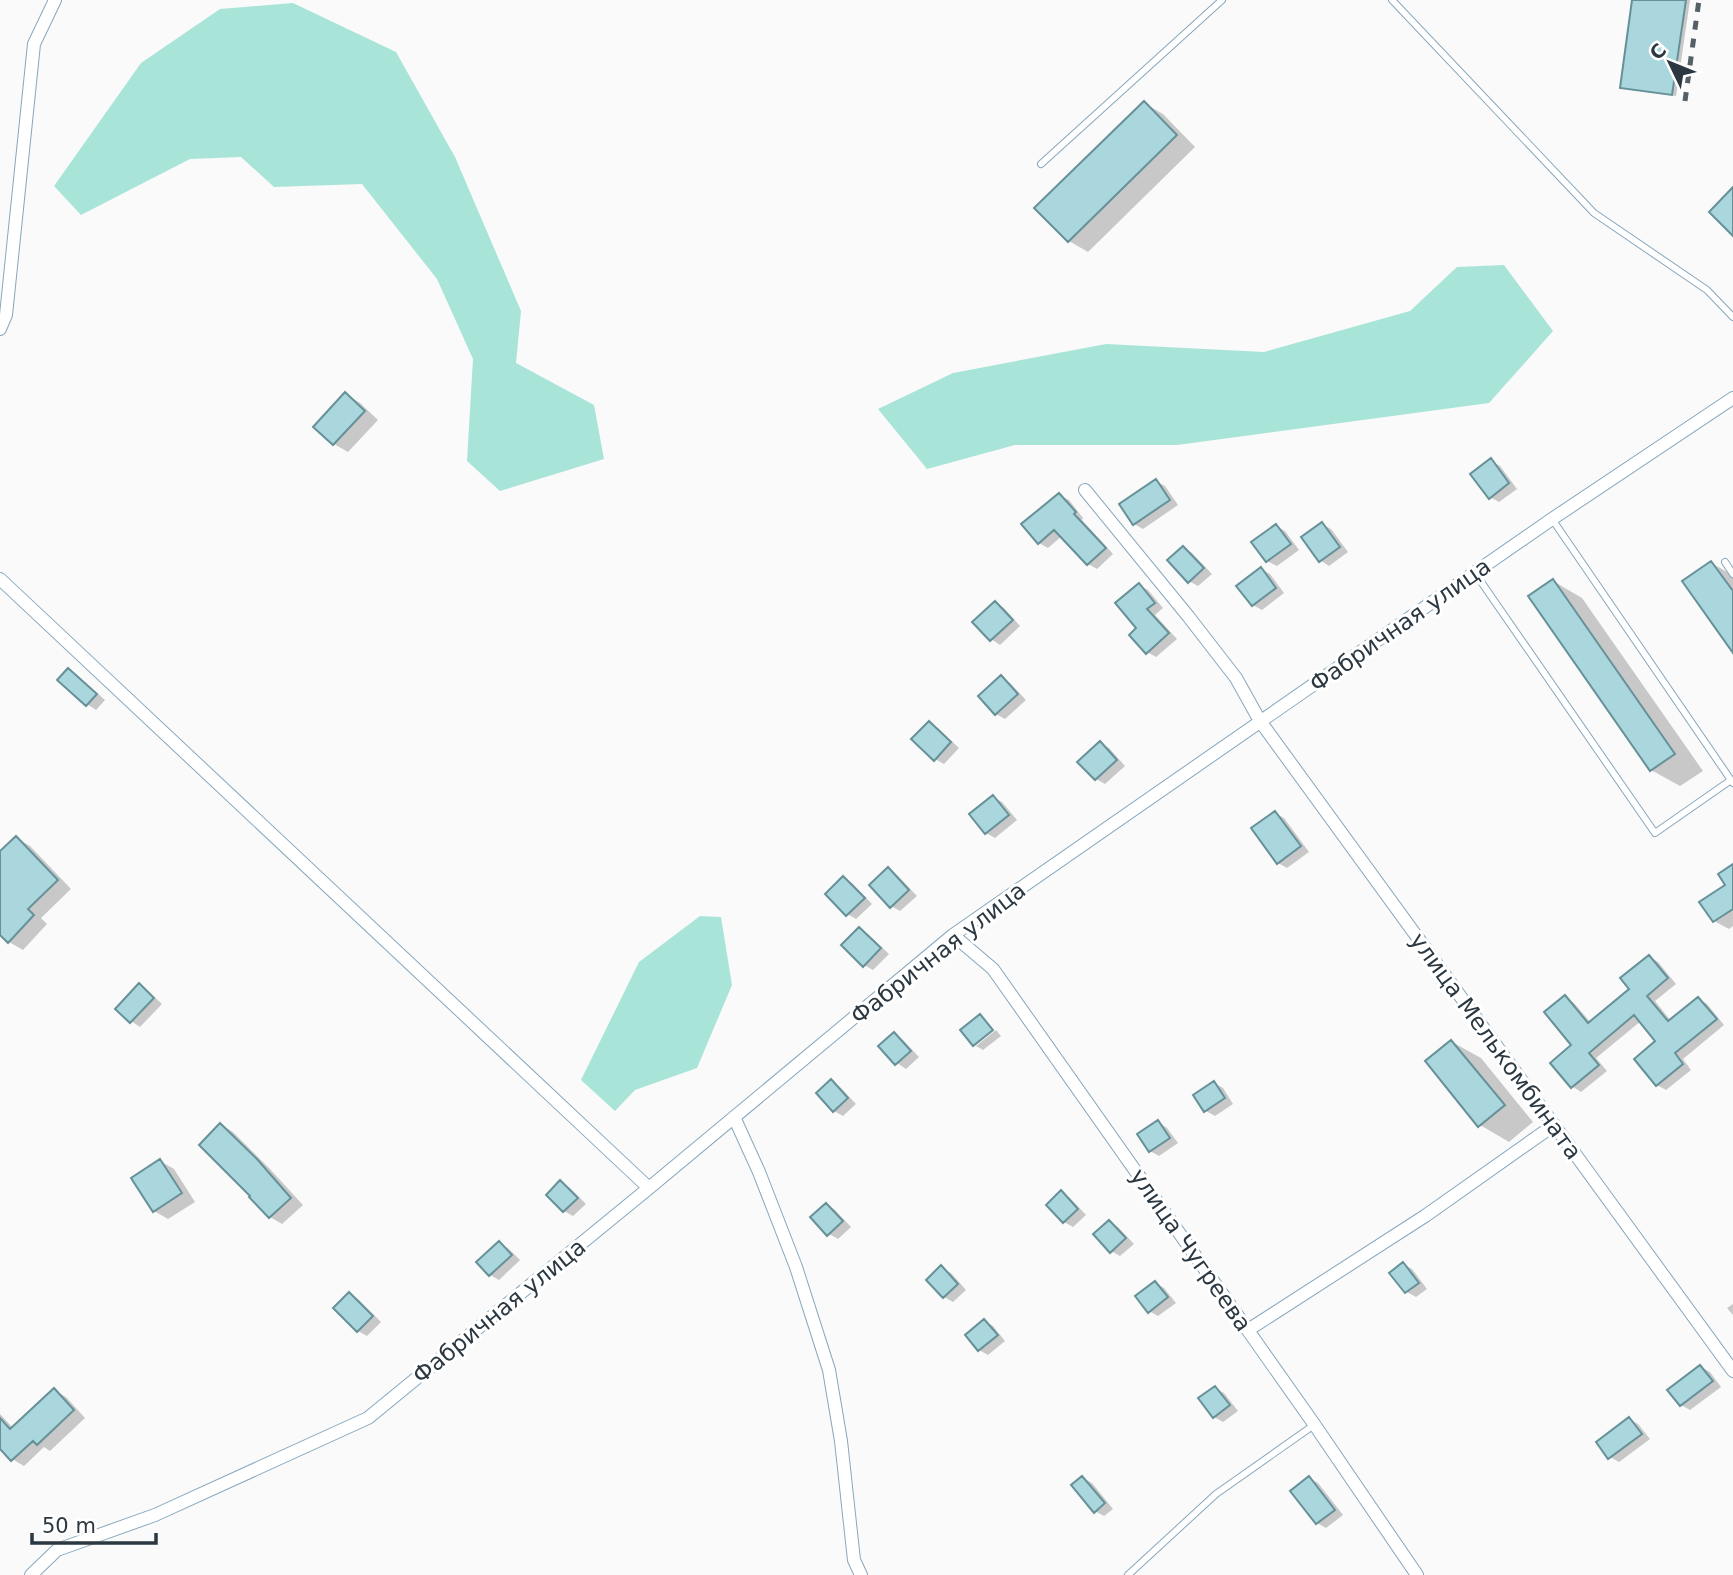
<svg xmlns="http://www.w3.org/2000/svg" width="1733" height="1575" font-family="'DejaVu Sans',sans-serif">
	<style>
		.water { fill: #a9e4d8 }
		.shadow { fill: #0003 }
		.building { fill: #aad6dd; stroke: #679198; stroke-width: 2 }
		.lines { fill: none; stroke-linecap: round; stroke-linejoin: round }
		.service-casing { stroke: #87a7bc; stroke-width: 8 }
		.minor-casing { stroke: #87a7bc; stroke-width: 14 }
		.service { stroke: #fff; stroke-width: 6 }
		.minor { stroke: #fff; stroke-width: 12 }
		.rail { stroke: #545f66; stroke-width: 5; stroke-dasharray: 9 9; stroke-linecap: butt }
		.labels { text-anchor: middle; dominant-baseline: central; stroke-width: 6; stroke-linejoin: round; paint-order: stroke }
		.street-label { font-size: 23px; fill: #2b3841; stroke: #fff }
	</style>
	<rect width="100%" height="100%" fill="#fafafa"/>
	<path class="water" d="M293 3 396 52 455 157 521 311 516 363 594 405 604 459 500 491 467 461 473 359 437 279 362 184 274 187 241 157 190 159 81 215 54 186 141 63 220 9Z
		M1504 265 1553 331 1489 403 1177 445H1015L927 469 878 409 953 373 1106 344 1264 352 1410 311 1457 267Z
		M700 916 721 917 732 985 697 1068 635 1090 615 1111 581 1080 639 962Z"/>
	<path class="shadow" d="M1634 0H1690L1676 96 1625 89 1622 87Z
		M1144 103 1163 114 1195 147 1088 252 1069 241Z
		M346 394 360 403 378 420 348 452 334 444Z
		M1491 461 1500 466 1517 489 1499 502 1490 497Z
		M1156 481 1165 486 1178 505 1143 529 1134 524Z
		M1059 495 1069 500 1083 518 1082 520 1113 554 1097 569 1088 564 1062 536 1048 548 1039 543Z
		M1322 524 1331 529 1348 552 1329 566 1320 560Z
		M1276 526 1285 531 1299 550 1277 566 1267 561 1253 542Z
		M1183 548 1192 553 1212 574 1198 586 1189 581Z
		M1711 563 1733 575V650Z
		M1261 569 1270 574 1284 593 1262 610 1253 605Z
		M1553 581 1582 598 1703 771 1680 786 1651 770Z
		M1139 585 1148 590 1163 608 1155 615 1177 639 1156 657 1147 652 1139 628Z
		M995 603 1004 608 1020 626 1000 645 991 639Z
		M68 670 77 675 105 700 96 710 87 704Z
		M1001 678 1010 683 1026 700 1005 719 996 714Z
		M929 723 938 728 959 748 944 764 935 759Z
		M1100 743 1109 748 1125 766 1105 784 1096 779Z
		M993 797 1002 802 1017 820 995 838 986 833Z
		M1275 813 1284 818 1309 852 1287 868 1278 863Z
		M16 838 30 846 71 889 41 918 47 924 23 950 9 942 0 933V853Z
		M888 870 897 875 917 896 900 911 891 906Z
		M1733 870V926L1729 929 1714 921 1702 902 1727 885Z
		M843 878 852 883 872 904 856 919 847 914Z
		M859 929 868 934 889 954 873 970 864 965Z
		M1649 957 1658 962 1676 984 1655 1001 1671 1021 1698 999 1707 1004 1724 1025 1683 1059 1691 1070 1666 1090 1657 1085 1636 1059 1658 1042 1641 1021 1596 1058 1607 1071 1581 1092 1572 1086 1574 1046 1565 997 1574 1003 1591 1023 1631 989Z
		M139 986 148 991 162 1004 140 1027 131 1021Z
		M996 1030 1001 1036 983 1050 976 1046Z
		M894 1034 903 1040 919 1057 906 1069 897 1063Z
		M1452 1042 1481 1058 1533 1122 1509 1142 1480 1125Z
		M831 1081 840 1087 856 1104 843 1116 834 1111Z
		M1214 1083 1223 1088 1233 1104 1215 1116 1206 1111Z
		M1158 1122 1167 1128 1178 1143 1159 1156 1150 1151Z
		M221 1125 233 1132 269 1168 303 1205 282 1224 270 1217 251 1197Z
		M160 1161 174 1169 195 1202 168 1219 154 1211Z
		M561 1182 570 1188 586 1204 573 1216 564 1211Z
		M1061 1193 1070 1198 1086 1215 1073 1227 1064 1222Z
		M826 1205 835 1210 851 1227 838 1239 829 1234Z
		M1109 1222 1118 1227 1134 1244 1120 1256 1111 1251Z
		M499 1243 508 1248 520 1260 499 1280 490 1275Z
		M1403 1264 1412 1269 1427 1289 1416 1297 1407 1292 1392 1273Z
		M942 1268 951 1273 966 1290 953 1302 944 1297Z
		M1155 1283 1164 1288 1176 1303 1158 1316 1149 1311Z
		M349 1294 358 1299 381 1322 367 1336 358 1331Z
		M1733 1304V1315L1727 1308Z
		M984 1321 993 1326 1005 1341 988 1355 979 1350Z
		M1701 1367 1710 1372 1721 1387 1690 1410 1681 1405Z
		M1215 1388 1224 1393 1238 1411 1223 1422 1214 1417Z
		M54 1390 66 1397 85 1418 50 1451 44 1447 24 1466 12 1459 0 1446V1414L13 1428Z
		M1629 1419 1638 1424 1650 1439 1619 1462 1610 1457Z
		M1083 1478 1092 1483 1113 1509 1104 1516 1095 1511Z
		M1309 1478 1318 1483 1343 1515 1326 1528 1317 1523Z"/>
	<path class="building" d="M1632 0H1686L1672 95 1620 88Z
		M1144 101 1177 135 1068 242 1034 208Z
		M1733 187V236L1709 212Z
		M345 392 365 411 333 445 313 427Z
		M1491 458 1509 483 1489 499 1470 474Z
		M1156 479 1170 500 1133 525 1119 504Z
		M1059 493 1076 512 1074 514 1106 548 1087 565 1054 530 1038 544 1021 524Z
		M1322 522 1340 547 1319 562 1301 537Z
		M1276 524 1291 544 1266 562 1251 542Z
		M1183 546 1204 568 1188 583 1167 560Z
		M1711 561 1733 591V653L1682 581Z
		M1261 567 1276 588 1252 606 1236 586Z
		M1553 579 1675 754 1650 771 1528 596Z
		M1139 583 1155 603 1147 609 1169 633 1146 654 1129 635 1136 628 1115 603Z
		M995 601 1013 620 990 641 972 622Z
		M68 668 97 694 86 706 57 680Z
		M1001 675 1018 694 995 715 978 696Z
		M929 721 951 742 934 761 911 739Z
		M1100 741 1117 760 1095 780 1077 762Z
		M993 795 1009 815 985 834 969 814Z
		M1275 811 1301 846 1277 864 1251 828Z
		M16 836 58 880 28 909 34 915 8 943 0 935V851Z
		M1733 864V909L1713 922 1699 902 1725 885 1718 874Z
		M888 867 909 890 890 908 869 885Z
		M843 876 865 898 846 916 825 894Z
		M859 927 881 948 863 967 841 945Z
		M1649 955 1668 978 1647 996 1668 1021 1698 997 1717 1019 1675 1053 1683 1064 1656 1086 1634 1059 1655 1041 1634 1015 1589 1053 1599 1065 1571 1088 1550 1063 1571 1045 1544 1012 1565 995 1588 1023 1629 989 1620 978Z
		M139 983 154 998 130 1023 115 1009Z
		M980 1014 993 1030 973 1046 960 1030Z
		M894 1032 911 1051 895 1065 878 1046Z
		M1451 1040 1505 1105 1478 1127 1425 1061Z
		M831 1079 848 1098 833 1112 816 1093Z
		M1214 1081 1225 1098 1204 1112 1193 1095Z
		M1158 1120 1170 1138 1149 1152 1137 1134Z
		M220 1123 257 1159 291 1198 269 1218 249 1197 250 1196 199 1145Z
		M160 1159 182 1193 153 1212 131 1178Z
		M560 1180 578 1198 563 1212 546 1195Z
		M1061 1190 1078 1209 1063 1223 1046 1205Z
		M826 1203 843 1221 827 1236 810 1217Z
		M1109 1220 1126 1238 1110 1253 1093 1234Z
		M499 1241 512 1255 489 1276 476 1262Z
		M1403 1262 1419 1283 1405 1293 1389 1273Z
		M941 1265 958 1284 943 1298 926 1280Z
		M1155 1281 1168 1297 1148 1313 1135 1296Z
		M349 1292 373 1316 357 1332 333 1308Z
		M984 1319 998 1335 978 1351 965 1335Z
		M1700 1365 1713 1381 1680 1406 1667 1390Z
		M1215 1386 1230 1405 1213 1418 1198 1398Z
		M54 1388 74 1410 37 1445 33 1441 11 1461 0 1449V1418L10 1429Z
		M1629 1417 1642 1434 1608 1459 1596 1442Z
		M1082 1476 1105 1503 1094 1513 1071 1485Z
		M1309 1476 1335 1510 1316 1524 1290 1491Z"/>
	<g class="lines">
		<g class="service-casing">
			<path id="service" d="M1392 0 1594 213 1707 290 1733 317
				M1041 164 1222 0
				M1552 519 1733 783
				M1725 562 1733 574
				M1475 573 1655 833 1731 780
				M1128 1575 1216 1494 1314 1425"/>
		</g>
		<g class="minor-casing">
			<path id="minor" d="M0 329 6 315 34 44 55 0
				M1085 490 1188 616 1236 678 1260 721 1733 1371
				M0 579 649 1188
				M953 935 993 969 1314 1424 1417 1575
				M734 1117 759 1172 796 1267 829 1370 841 1441 854 1560 861 1575
				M1248 1330 1425 1216 1554 1125
				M31 1575 57 1550 155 1515 368 1418 649 1188 953 935 1552 519 1733 398"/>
		</g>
		<use href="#service" class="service"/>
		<use href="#minor" class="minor"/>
		<path class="rail" d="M1685 101 1699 0"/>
	</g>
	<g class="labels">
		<g class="street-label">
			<text transform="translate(1400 625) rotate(-35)">Фабричная улица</text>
			<text transform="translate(938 953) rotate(-38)">Фабричная улица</text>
			<text transform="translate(1496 1046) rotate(54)">улица Мелькомбината</text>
			<text transform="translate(1191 1250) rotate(55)">улица Чугреева</text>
			<text transform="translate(499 1311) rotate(-39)">Фабричная улица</text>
		</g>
	</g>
	<g transform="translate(1670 63) rotate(313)" stroke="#ffffff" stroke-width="5" paint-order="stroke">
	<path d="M0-5L12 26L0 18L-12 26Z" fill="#2b3841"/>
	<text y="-10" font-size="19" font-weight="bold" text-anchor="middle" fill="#2b3841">С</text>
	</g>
	<path d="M32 1533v10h124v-10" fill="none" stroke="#2b3841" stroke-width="3.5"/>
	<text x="42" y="1533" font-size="21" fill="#2b3841" stroke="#ffffff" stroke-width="5" paint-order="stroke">50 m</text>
</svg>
